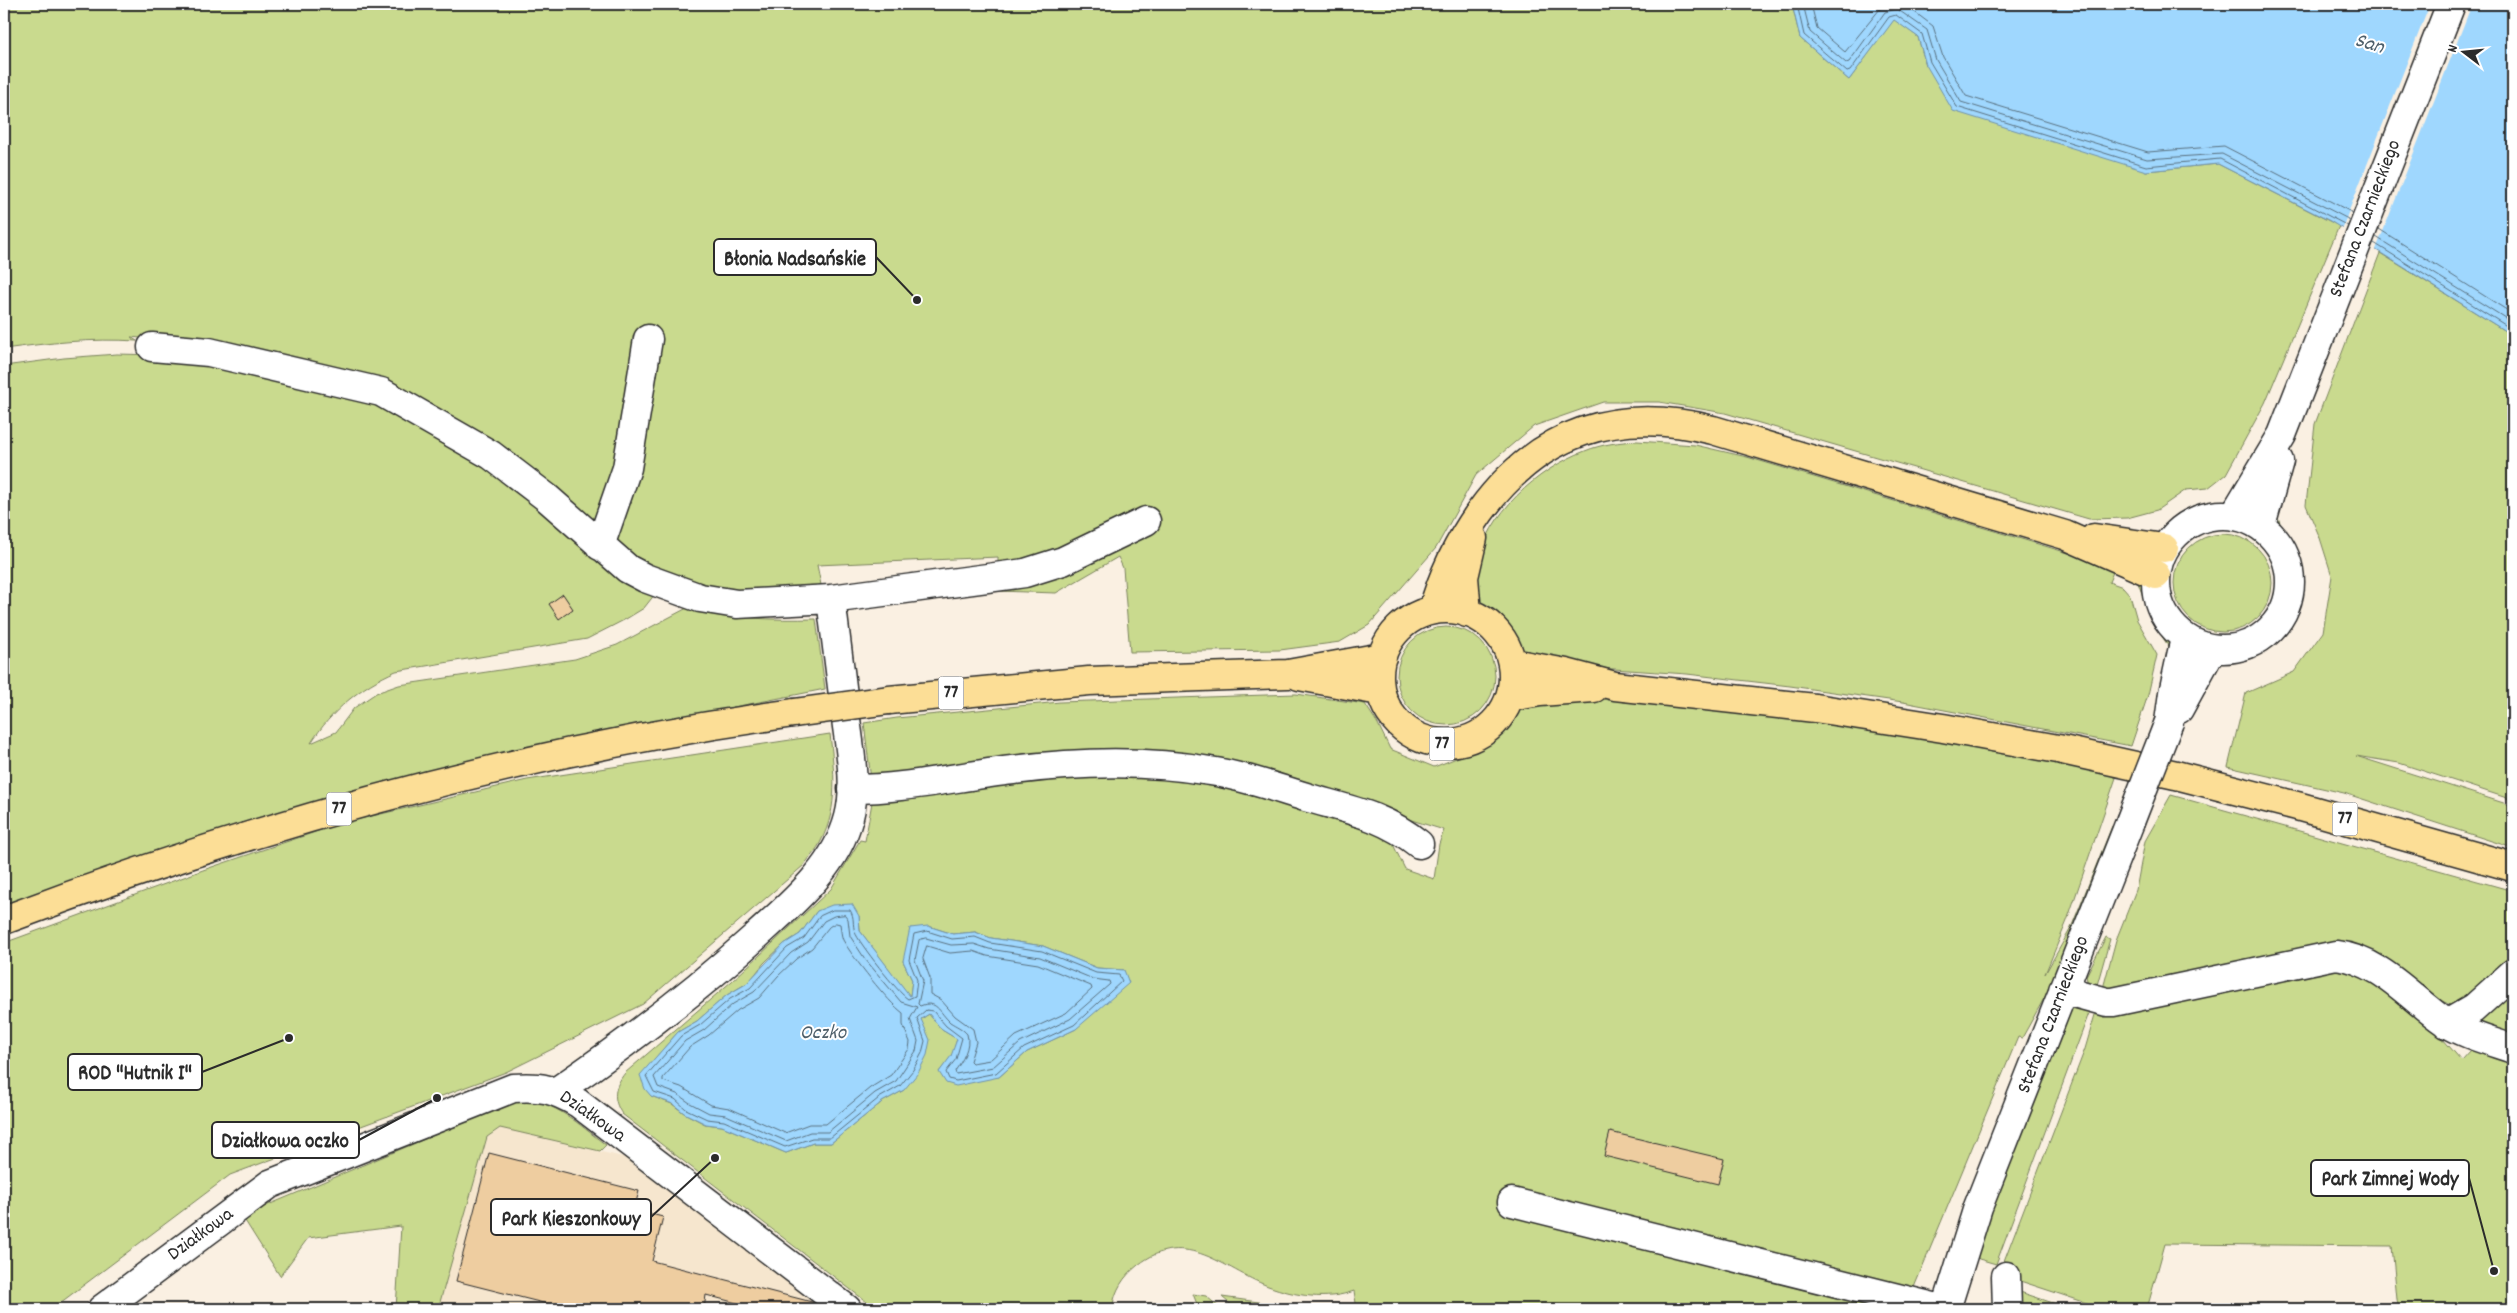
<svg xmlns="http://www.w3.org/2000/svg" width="2517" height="1313" font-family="Dekko,sans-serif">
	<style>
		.built { fill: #f6e6ce }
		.green { fill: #c9da8e; stroke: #7a825c; fill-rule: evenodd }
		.water { fill: #9fd7fe; stroke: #7192aa }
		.pier { fill: #faf0e2 }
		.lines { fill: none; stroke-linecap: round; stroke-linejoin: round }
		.shore { stroke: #59707f; stroke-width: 1 }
		.building { fill: #eecda0; stroke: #2b2b2b }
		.minor-casing { stroke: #2b2b2b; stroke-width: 31 }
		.major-casing { stroke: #2b2b2b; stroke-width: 31 }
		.minor { stroke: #fff; stroke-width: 28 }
		.major { stroke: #fcde96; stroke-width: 28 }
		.minor-bridge-casing { stroke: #2b2b2b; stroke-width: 31; stroke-linecap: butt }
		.major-bridge-casing { stroke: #2b2b2b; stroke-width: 31; stroke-linecap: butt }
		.minor-bridge { stroke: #fff; stroke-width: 28 }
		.major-bridge { stroke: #fcde96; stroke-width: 28 }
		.labels { text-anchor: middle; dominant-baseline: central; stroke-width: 4; stroke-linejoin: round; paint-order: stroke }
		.shield { fill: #fff; stroke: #6b6b6b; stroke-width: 1 }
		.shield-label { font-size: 19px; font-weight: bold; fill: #2b2b2b }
		.street-label { font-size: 20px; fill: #2b2b2b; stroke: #fff }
		.water-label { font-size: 21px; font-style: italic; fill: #4e5f6a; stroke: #fff }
		.leader { fill: none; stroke: #2b2b2b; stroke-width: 2 }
		.callout-dot { fill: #2b2b2b; stroke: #fff; stroke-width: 2 }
		.callout { fill: #fff; stroke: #2b2b2b; stroke-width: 2 }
		.callout-label { font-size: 21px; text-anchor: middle; font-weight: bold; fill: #2b2b2b }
	</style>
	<rect width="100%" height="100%" fill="#faf0e2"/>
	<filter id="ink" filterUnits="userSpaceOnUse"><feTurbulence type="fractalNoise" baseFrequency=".02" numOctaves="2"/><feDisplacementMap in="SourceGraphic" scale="10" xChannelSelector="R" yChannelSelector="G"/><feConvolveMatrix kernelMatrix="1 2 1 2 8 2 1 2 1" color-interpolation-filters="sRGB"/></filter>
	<g filter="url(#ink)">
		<path class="built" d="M500 1128 623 1157 829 1309H438L487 1137Z"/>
		<path class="green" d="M4 4H1792L1800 38 1849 80 1894 19 1918 37 1926 65 2146 171 2218 164 2339 226 2265 403 2226 474 2208 488 2186 490 2157 510 2127 518 2089 519 1725 413 1659 402H1603L1534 426 1476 475 1436 548 1369 625 1340 642 1280 650 1130 652 1123 568 1118 557 1056 593 998 591V557L817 565 822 590 714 591 629 560 446 417 150 339 131 337 137 341C92 338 48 343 4 349Z
			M2380 253 2513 336V800L2399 763 2356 756 2513 806V848L2344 793 2228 767 2246 693 2294 672 2323 632 2332 576 2320 538 2306 505 2315 424Z
			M117 354 158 355 365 396 501 468 655 594 644 608 626 619 587 639 396 671C361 686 331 711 311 743L336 732 354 708 376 693 399 685 575 659 617 645 687 608C730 619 772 620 816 619L825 689C666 721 505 749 349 792 232 824 118 864 4 905V366L64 358Z
			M1637 441 1695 445 1747 457 2115 567 2109 582 2123 587 2130 595 2137 620 2157 655 2148 695 2131 746 1903 702 1790 686 1687 674 1541 664C1521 653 1516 640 1502 624 1492 614 1480 606 1476 592 1474 585 1477 573 1478 566 1486 514 1538 469 1585 451 1602 444 1620 442 1637 441Z
			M2277 511C2279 531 2294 540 2300 559 2311 595 2293 638 2258 654 2245 660 2231 661 2217 665L2221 660C2257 654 2289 638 2297 600 2300 588 2301 577 2298 565 2293 549 2282 536 2275 521Z
			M2174 583a49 49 0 1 1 98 0a49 49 0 1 1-98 0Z
			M2137 580 2143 584 2154 616 2170 641V655L2167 644 2152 621Z
			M1397 676a49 49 0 1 1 98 0a49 49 0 1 1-98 0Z
			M1615 686 2121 763 2067 921 2045 974 2071 928 2112 826 2114 827 2057 975 2022 1038 2018 1037 1905 1309H1357L1354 1291C1327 1301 1295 1296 1268 1286 1223 1269 1186 1227 1138 1265 1123 1277 1115 1290 1112 1309H876L622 1114C612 1099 614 1087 625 1073L732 981 831 889 860 840 865 841 873 797 1041 780 1128 776 1180 780 1222 787 1389 836 1405 869 1434 879 1439 844 1444 830 1274 778 1192 757 871 780 864 723 897 718 1060 702 1296 694 1365 704 1378 724 1390 749 1434 767 1464 755 1468 740 1491 727 1506 706ZM817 911 859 916 860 931 910 997 912 980 903 961 928 926 953 934 975 932 991 938 1043 946 1097 968 1124 970 1076 1029 1027 1052 999 1077 939 1072 952 1056 957 1039 942 1030 929 1014 921 1019 904 1090 882 1102 831 1143H813L786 1153 722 1126 705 1124 684 1113 672 1104 651 1096 642 1081 651 1063 678 1032 697 1021 727 995 749 982 764 963 784 944 800 934Z
			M830 734C834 770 839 807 821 841 817 850 809 858 803 866L643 1004 506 1072 230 1175 52 1309H4V943L203 870 342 823 527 780Z
			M2171 795 2513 891V961L2458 1008 2432 997 2370 951 2102 992 2116 940 2136 890 2145 841Z
			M2106 937 2110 939 2095 992 2088 985 2086 976Z
			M2340 964 2359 972 2430 1024 2461 1060 2470 1050 2462 1034 2513 981V1309H2398L2392 1246 2165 1244 2147 1309H2105L1999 1274 2085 1049 2099 1001Z
			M2072 1005H2092L1996 1264 1979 1259 1976 1256V1247Z
			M520 1099C556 1101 578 1124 606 1145L600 1151 500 1128 487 1137 438 1309H396L401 1226 308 1238 280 1276 242 1216Z
			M2014 1290 2071 1309H2015Z
			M1193 1294 1206 1296 1221 1309H1199Z
			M1222 1297 1302 1308 1236 1309Z"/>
		<path class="water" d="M1792 4H2513V336L2330 221 2218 164 2146 171 1953 111 1926 65 1918 37 1894 20 1849 80 1800 38Z
			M852 904 859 916 860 931 910 996 912 980 903 961 910 928 928 926 953 934 975 932 991 938 1043 946 1097 968 1124 970 1129 983 1076 1029 1027 1052 999 1077 956 1086 946 1083 939 1072 951 1056 957 1039 942 1030 929 1014 921 1019 930 1040 927 1055 918 1073 904 1090 882 1102 831 1143H813L786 1153 722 1126 706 1124 684 1113 673 1104 651 1096 645 1089 640 1075 678 1032 697 1021 727 995 746 984 784 944 800 934 817 911 832 905Z"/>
		<path class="pier" d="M2430 4H2472L2375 252 2341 231Z"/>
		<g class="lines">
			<path class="shore" d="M1797 4 1804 35 1847 72 1850 71 1889 17 1896 15 1922 34 1930 62 1957 107 2146 166 2220 159 2348 226
				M1803 4 1810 32 1846 63 1849 62 1885 12 1897 9 1927 30 1936 60 1961 102 2147 159 2222 154 2350 220
				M1811 4 1817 28 1845 52 1884 4
				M1904 4 1933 26 1943 57 1966 96 2148 152 2224 146 2353 213
				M2379 229 2513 314
				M2376 237 2513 323
				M2374 243 2513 330
				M833 910H850C855 918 852 924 855 932 858 942 899 994 908 999L915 996 917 980 909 960 914 934 927 931 952 939 975 937 990 943 1042 951 1096 973 1119 975 1122 981 1074 1025 1024 1048 996 1073 956 1081 949 1079 946 1072 956 1059 962 1038 946 1026 933 1011 926 1010 917 1018 925 1041 922 1053 913 1070 900 1086 879 1098 830 1138H812L785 1147 724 1121 707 1119 686 1109 675 1099 654 1092 646 1076 681 1036 700 1025 730 999 750 988 787 948 804 938 820 916Z
				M845 915 848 919 850 936 865 959 901 1002 917 1007 910 1019 918 1041 916 1051 896 1081 875 1093 828 1132H810L786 1141 726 1115 709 1113 690 1103 677 1094 658 1087 654 1077 685 1041 704 1030 733 1004 754 992 791 953 808 942 824 921 834 916Z
				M836 923 840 924C841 930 841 935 843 940 853 958 888 1002 903 1013V1025L910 1042 909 1049 891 1075 870 1088 826 1124H809L785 1133 729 1108 711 1105 681 1087 663 1081V1078L690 1047 709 1035 738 1010 759 998 778 976 796 959 812 948 829 927Z
				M926 938 951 945 974 944 989 949 1040 957 1093 979 1109 981 1110 984 1070 1019 1020 1043 993 1067 956 1074 955 1071C962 1061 971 1047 967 1034 962 1028 956 1026 950 1022 939 1012 937 999 920 1006L918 1004 923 981 915 960 919 940Z
				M927 946 950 953 973 951 987 956 1038 964 1091 986 1092 989 1066 1013 1016 1036 990 1060 972 1063 970 1061 976 1042 973 1029 955 1016 941 1000 930 994V978L923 959Z"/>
		</g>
		<path class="building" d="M563 594 573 609 559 619 549 604Z
			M1610 1132 1724 1159 1718 1184 1604 1156Z
			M489 1153 639 1191 634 1210 663 1217 652 1261 812 1302 818 1306 817 1309H760L706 1295 704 1309H567L456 1281Z"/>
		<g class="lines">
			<g class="minor-casing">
				<path id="minor" d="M152 347 209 352 381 392 491 455 546 497 628 569 645 578 700 598 737 604 831 599 1025 573 1063 561 1146 521
					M2156 582a67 67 0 1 1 134 0a67 67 0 1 1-134 0Z
					M2234 515 2282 435 2451 4
					M2261 525 2279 461
					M600 546 627 468 648 339
					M2179 709 2212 649
					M2169 722 2173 693 2185 638
					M852 789C907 789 959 776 1013 770 1077 762 1147 760 1210 771 1243 776 1276 788 1309 798 1350 810 1384 816 1419 844
					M2063 990 2107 1002H2113L2336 955C2381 960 2410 998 2445 1022 2463 1034 2493 1042 2513 1049
					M2447 1024 2473 1009 2513 973
					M557 1091C626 1044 692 994 754 938 791 904 836 868 849 817 857 787 850 750 846 719 841 679 836 639 831 599
					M1512 1202 1942 1309
					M2006 1276 2007 1309
					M102 1309 270 1184 513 1088C542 1086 553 1089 578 1103L847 1309
					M1946 1309 1978 1207 2130 822"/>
			</g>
			<g class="major-casing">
				<path id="major" d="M2094 538 2164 548
					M1379 676a67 67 0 1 1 134 0a67 67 0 1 1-134 0Z
					M1433 610C1443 573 1458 543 1480 512 1539 431 1616 406 1713 430L2065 535 2156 575
					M1467 613 1464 577 1473 538
					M1512 663 1566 673 1615 686 1815 708 1943 728 2058 749 2176 775 2297 806 2513 867
					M1299 676 1380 691
					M1510 697 1540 692 1594 688
					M889 700 1089 681 1288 674 1382 657
					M4 920C259 824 524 750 794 713"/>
			</g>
			<use href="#minor" class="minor"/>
			<use href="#major" class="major"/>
			<g class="minor-bridge-casing">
				<path id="minor-bridge" d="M2130 822 2169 722"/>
			</g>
			<g class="major-bridge-casing">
				<path id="major-bridge" d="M794 713 889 700"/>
			</g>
			<use href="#minor-bridge" class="minor-bridge"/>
			<use href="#major-bridge" class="major-bridge"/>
		</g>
	</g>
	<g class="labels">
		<g class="shield">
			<rect x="938.5" y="676.5" width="25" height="33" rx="4"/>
			<rect x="1429.5" y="727.5" width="25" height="33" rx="4"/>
			<rect x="326.5" y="792.5" width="25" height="33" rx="4"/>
			<rect x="2332.5" y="802.5" width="25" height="33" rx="4"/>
		</g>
		<g class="shield-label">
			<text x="951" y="693">77</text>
			<text x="1442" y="744">77</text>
			<text x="339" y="809">77</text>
			<text x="2345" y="819">77</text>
		</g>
		<g class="street-label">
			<text transform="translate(2366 219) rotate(-69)">Stefana Czarnieckiego</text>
			<text transform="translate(2054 1015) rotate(-69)">Stefana Czarnieckiego</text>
			<text transform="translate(592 1117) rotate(35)">Działkowa</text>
			<text transform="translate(201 1235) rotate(-36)">Działkowa</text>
		</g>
		<g class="water-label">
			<text transform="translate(2369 45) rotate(16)">San</text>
			<text x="823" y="1034">Oczko</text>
		</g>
	</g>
	<path class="leader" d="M917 300L876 257M289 1038L202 1072M437 1098L359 1140M2494 1271L2469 1178M715 1158L651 1217"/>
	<g class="callout-dot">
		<circle cx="917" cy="300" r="5"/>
		<circle cx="289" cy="1038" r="5"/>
		<circle cx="437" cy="1098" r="5"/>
		<circle cx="2494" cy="1271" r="5"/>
		<circle cx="715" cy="1158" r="5"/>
	</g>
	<g class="callout">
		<rect x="714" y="239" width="162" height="36" rx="5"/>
		<rect x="68" y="1054" width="134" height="36" rx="5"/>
		<rect x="212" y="1122" width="147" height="36" rx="5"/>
		<rect x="2311" y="1160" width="158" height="36" rx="5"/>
		<rect x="491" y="1199" width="160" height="36" rx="5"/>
	</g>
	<g class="callout-label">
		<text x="795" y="265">Błonia Nadsańskie</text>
		<text x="135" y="1079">ROD "Hutnik I"</text>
		<text x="285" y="1147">Działkowa oczko</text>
		<text x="2390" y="1185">Park Zimnej Wody</text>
		<text x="571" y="1225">Park Kieszonkowy</text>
	</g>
	<rect width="2517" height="1313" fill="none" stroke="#fff" stroke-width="20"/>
	<rect x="10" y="10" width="2497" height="1293" fill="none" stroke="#2b2b2b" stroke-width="2" filter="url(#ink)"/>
	<g transform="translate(2464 52) rotate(286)" stroke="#ffffff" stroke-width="4" paint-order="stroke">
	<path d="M0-4L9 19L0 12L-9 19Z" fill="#2b2b2b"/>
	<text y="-8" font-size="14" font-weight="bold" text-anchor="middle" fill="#2b2b2b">N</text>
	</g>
</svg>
